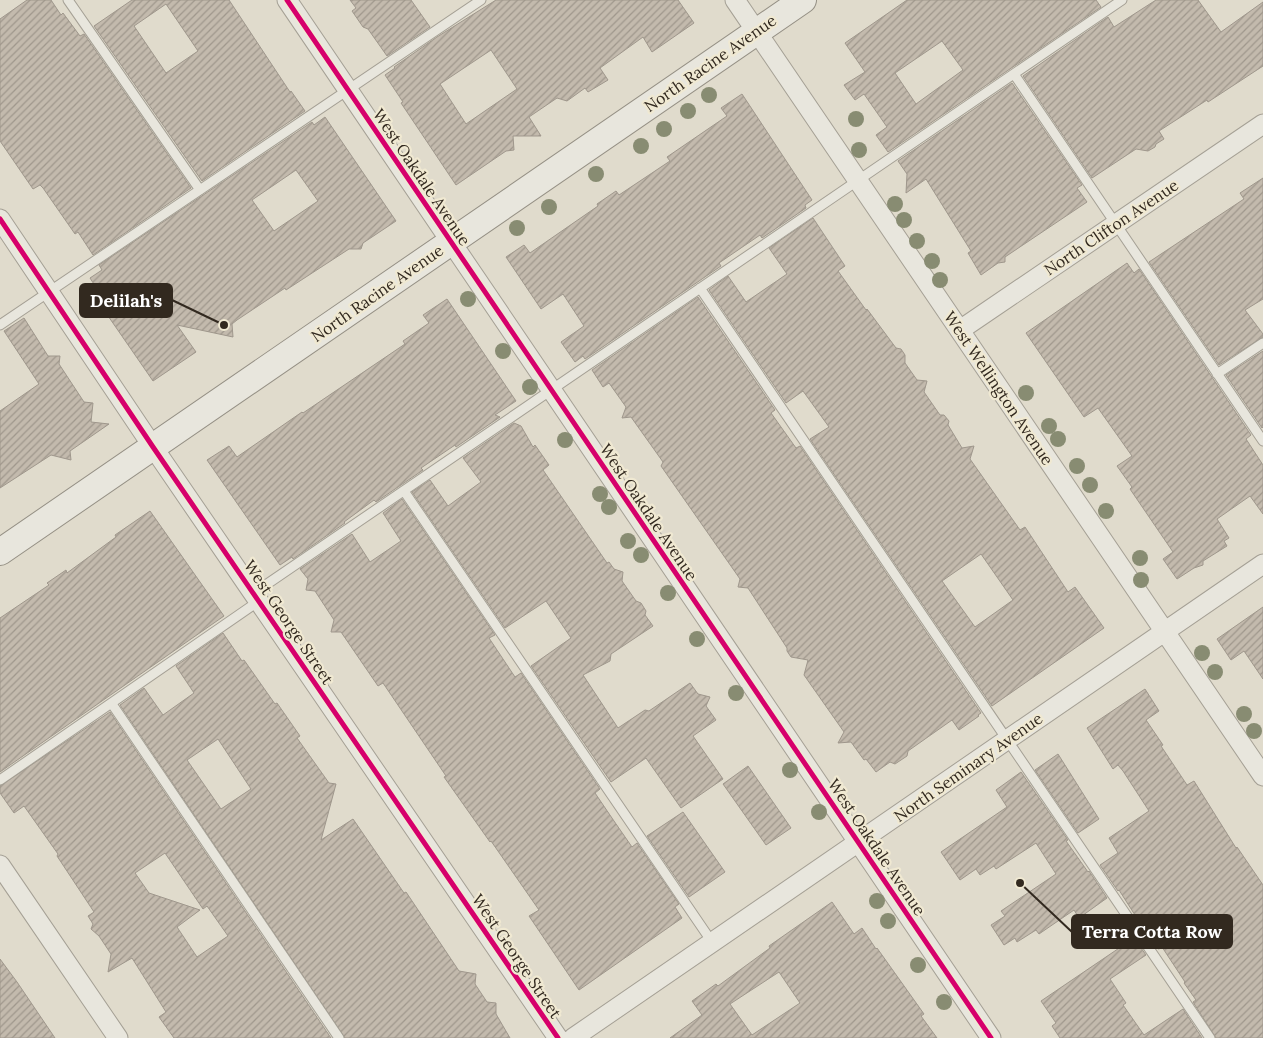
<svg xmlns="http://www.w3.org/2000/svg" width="1263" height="1038" font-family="Lora,serif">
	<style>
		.building { fill: url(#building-hatch); stroke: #9f978c; fill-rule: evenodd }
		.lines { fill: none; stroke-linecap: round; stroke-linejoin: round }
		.lane-casing { stroke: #a5a095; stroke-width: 11 }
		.street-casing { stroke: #a5a095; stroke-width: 21 }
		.secondary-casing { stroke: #959085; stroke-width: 28 }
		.lane { stroke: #e8e6dd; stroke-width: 9 }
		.street { stroke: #e8e6dd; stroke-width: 19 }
		.secondary { stroke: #e8e6dd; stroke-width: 26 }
		.cycleway-casing { stroke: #f0e9d2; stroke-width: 8 }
		.cycleway { stroke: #d6006c; stroke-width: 5 }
		.tree { fill: #888c72 }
		.labels { text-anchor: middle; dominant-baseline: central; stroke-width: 4.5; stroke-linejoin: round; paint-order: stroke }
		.street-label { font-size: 16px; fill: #32291f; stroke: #f0e9d2 }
		.leader { fill: none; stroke: #32291f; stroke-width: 2 }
		.callout-dot { fill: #32291f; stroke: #f0e9d2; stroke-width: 2 }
		.callout { fill: #32291f; stroke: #32291f; stroke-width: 2 }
		.callout-label { font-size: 18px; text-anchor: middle; font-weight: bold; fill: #fff }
	</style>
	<defs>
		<pattern id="building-hatch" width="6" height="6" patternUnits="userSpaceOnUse" patternTransform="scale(1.25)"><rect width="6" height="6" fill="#c3baad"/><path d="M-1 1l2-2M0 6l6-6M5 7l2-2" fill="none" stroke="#9f978c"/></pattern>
	</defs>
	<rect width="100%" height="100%" fill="#e0dbcc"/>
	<path class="building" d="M27 0H51L61 15 63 13 80 36 84 34 191 188 93 255 78 232 75 234 43 188 40 185 33 189 0 141V19Z
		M132 0H229L290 92 291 91 305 111 202 181 94 26ZM166 4 198 51 166 73 134 26Z
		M350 0H411L430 27 387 56 368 29 363 27 352 11 356 8Z
		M496 0H678L694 23 652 52 643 37 600 68 608 80 588 92 585 88 567 101 557 98 529 117 541 136H513L514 150 506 151 456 185 401 103 403 102 385 75 395 68 394 67 437 37ZM491 50 517 89 466 124 440 84Z
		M907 0H1096L1101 7 888 152 876 135 887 127 864 94 855 100 844 85 865 72 845 43ZM942 41 963 70 916 104 895 73Z
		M1156 0H1198L1221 32 1263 2V66L1208 102 1207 100 1159 131 1164 139 1156 144 1155 147 1148 151 1136 149 1092 178 1023 76 1108 17 1114 27Z
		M1012 83 1082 185 1077 188 1087 202 1005 257V262L998 263 981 275 968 253 971 251 926 179 906 193 907 174 898 161Z
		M742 94 812 200 805 205 806 208 762 238 760 235 719 263 721 266 585 359 583 356 575 362 561 342 584 326 563 294 541 309 506 257 524 245 530 253 598 206 597 204 616 191 619 195 670 161 667 157 727 116 721 108Z
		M325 117 396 221 363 243 361 249H349L286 290 285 288 237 320 232 324 233 337 177 325 196 352 153 381 106 313 108 311 94 291 97 289 90 278 102 270 99 265 312 122 314 125ZM296 170 318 201 274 231 252 200Z
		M1263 178V299L1245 310 1263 334V337L1219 365 1149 262 1244 199 1240 193Z
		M813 218 845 266 838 271 866 310 867 309 896 348 901 349 905 355V363L917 380 927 381 924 392 940 415H944L949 421 948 425 962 448 974 446 970 459 1020 530 1025 527 1068 592 1075 587 1104 628 992 706 810 439 829 427 803 391 786 403 709 290 728 276 746 302 787 274 769 248ZM981 554 1013 600 975 627 942 581Z
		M1127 263 1134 273 1139 269 1251 435 1246 439 1263 465V514L1250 496 1217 519 1229 538 1224 541 1227 546 1203 561V565L1194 568 1177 579 1163 559 1173 552 1130 489 1132 487 1117 466 1132 456 1098 408 1084 417 1026 333Z
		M698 297 775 410 771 413 796 448 800 446 981 713 978 715 979 716 959 730 952 720 908 751 907 756 895 764 890 762 876 772 866 759 864 760 851 742 838 743 844 732 804 675 808 660 791 657 787 651V648L748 588 738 587 740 579 661 466 663 462 631 417 622 418 626 407 609 383 603 387 592 370Z
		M447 299 516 401 495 415 500 417 456 447 455 445 421 468 423 470 376 502 374 500 344 522 345 523 293 559 292 557 280 565 207 460 229 446 237 457 302 412 303 413 405 344 403 341 429 323 423 315Z
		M24 318 48 356H60L59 364 84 402 93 403 91 422 109 424 70 451 71 460 51 455 0 488V411L39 384 4 331Z
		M1263 351V427L1262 428 1226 375Z
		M514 423 521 426 533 447 535 445 549 465 543 470 607 563 609 562 614 569 623 572 622 581 636 601 641 603 646 611 645 615 653 626 611 654 610 661 583 675 618 728 645 710 649 711 690 683 698 694 710 697 706 706 716 720 693 736 723 779 681 808 646 758 611 782 531 666 571 638 546 601 505 628 412 492 430 480 448 506 481 482 463 458Z
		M402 499 495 635 489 638 515 677 521 673 600 789 595 793 614 821 632 847 637 843 679 904 675 907 682 918 579 990 529 916 539 910 491 841 490 842 444 777 446 776 383 683 378 686 341 632H331L334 620 315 591 306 590 308 579 300 569 352 534 370 562 401 541 383 513Z
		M150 511 224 616 0 772V618L49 585 47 583 66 570 67 573 116 537 115 535Z
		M1263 607V679L1244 651 1231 660 1217 639Z
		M223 633 242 661 244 660 275 704 277 703 300 736 297 738 329 783 336 784 321 840 353 819 404 893 406 892 459 971 476 974 475 984 487 1002 496 1003V1014L510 1038H345L120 705 144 688 163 715 194 693 176 666ZM218 739 251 789 221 809 187 760Z
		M1145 689 1159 711 1146 720 1163 745 1161 746 1187 785 1194 781 1236 848 1237 847 1263 885V1038H1216L1193 1002 1196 1000 1184 983 1185 982 1162 947 1159 949 1156 948 1119 890 1118 891 1100 865 1118 853 1109 838 1149 811 1123 771 1118 765 1113 769 1087 728Z
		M110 712 331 1038H174L159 1017 166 1012 132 958 108 972 111 954 99 936 91 929 93 924 88 916 94 912 57 856 58 854 24 806 14 813 0 793V786ZM165 853 203 909 207 906 228 936 197 957 177 927 200 910 149 893 135 873Z
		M1058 754 1099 819 1078 833 1035 770Z
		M748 766 791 828 766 845 723 784Z
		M1021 772 1068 840 1066 841 1088 872 1089 871 1107 898 1079 918 1074 910 1039 934 1036 930 1017 942 1015 938 1004 945 991 925 1005 916 1001 911 1056 874 1036 843 996 869 994 866 980 875 976 869 960 880 941 852 1007 807 996 790Z
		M683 812 725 872 689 897 647 836Z
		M832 902 854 934 862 928 876 949 877 948 924 1014 921 1016 937 1038H670L702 1015 692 1001 716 984 718 986 770 948 769 946ZM779 972 800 1003 752 1035 730 1004Z
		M1134 938 1146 955 1110 979 1126 1003 1123 1005 1144 1035 1183 1009 1202 1038H1060L1052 1026 1056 1023 1041 1001Z
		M0 959 17 982 55 1038H0Z"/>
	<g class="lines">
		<g class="lane-casing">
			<path id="lane" d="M68 0 200 190
				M1014 74 1263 441
				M700 288 1210 1038
				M0 325 481 0
				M1217 374 1263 343
				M404 491 712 942
				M254 593 1122 0
				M112 704 339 1038
				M0 780 259 601"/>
		</g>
		<g class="street-casing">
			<path id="street" d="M287 0 991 1038
				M735 0 1263 776
				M0 219 153 447 558 1038
				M960 330 1263 124
				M0 865 118 1038
				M573 1038 1263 564"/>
		</g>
		<g class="secondary-casing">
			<path id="secondary" d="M0 552 803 0"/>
		</g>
		<use href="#lane" class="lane"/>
		<use href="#street" class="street"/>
		<use href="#secondary" class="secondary"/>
		<g class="cycleway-casing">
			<path id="cycleway" d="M287 0 991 1038
				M0 219 153 447 558 1038"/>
		</g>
		<use href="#cycleway" class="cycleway"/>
	</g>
	<g class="tree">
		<circle cx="709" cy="95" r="8"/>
		<circle cx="688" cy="111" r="8"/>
		<circle cx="856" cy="119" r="8"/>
		<circle cx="664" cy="129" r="8"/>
		<circle cx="641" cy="146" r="8"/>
		<circle cx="859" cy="150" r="8"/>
		<circle cx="596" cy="174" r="8"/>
		<circle cx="895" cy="204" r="8"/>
		<circle cx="549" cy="207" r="8"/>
		<circle cx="904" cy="220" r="8"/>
		<circle cx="517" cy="228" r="8"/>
		<circle cx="917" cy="241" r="8"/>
		<circle cx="932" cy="261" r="8"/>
		<circle cx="940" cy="280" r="8"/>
		<circle cx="468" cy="299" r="8"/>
		<circle cx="503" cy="351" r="8"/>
		<circle cx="530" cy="387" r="8"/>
		<circle cx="1026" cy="393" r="8"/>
		<circle cx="1049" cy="426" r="8"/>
		<circle cx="1058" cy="439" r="8"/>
		<circle cx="565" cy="440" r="8"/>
		<circle cx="1077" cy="466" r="8"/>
		<circle cx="1090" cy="485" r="8"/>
		<circle cx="600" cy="494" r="8"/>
		<circle cx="609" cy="507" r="8"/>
		<circle cx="1106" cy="511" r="8"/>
		<circle cx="628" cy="541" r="8"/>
		<circle cx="641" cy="555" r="8"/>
		<circle cx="1140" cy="558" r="8"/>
		<circle cx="1141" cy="580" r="8"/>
		<circle cx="668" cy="593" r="8"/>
		<circle cx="697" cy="639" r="8"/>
		<circle cx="1202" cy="653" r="8"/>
		<circle cx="1215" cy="672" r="8"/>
		<circle cx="736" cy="693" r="8"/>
		<circle cx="1244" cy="714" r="8"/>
		<circle cx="1254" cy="731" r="8"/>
		<circle cx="790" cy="770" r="8"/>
		<circle cx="819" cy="812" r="8"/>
		<circle cx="877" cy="901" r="8"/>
		<circle cx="888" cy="921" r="8"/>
		<circle cx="918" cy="965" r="8"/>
		<circle cx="944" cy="1002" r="8"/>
	</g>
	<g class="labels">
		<g class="street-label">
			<text transform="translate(710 63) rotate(-35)">North Racine Avenue</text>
			<text transform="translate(422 177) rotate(56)">West Oakdale Avenue</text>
			<text transform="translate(1111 227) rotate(-34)">North Clifton Avenue</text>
			<text transform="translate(377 293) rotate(-35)">North Racine Avenue</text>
			<text transform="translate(999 388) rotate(56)">West Wellington Avenue</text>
			<text transform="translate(649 512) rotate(56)">West Oakdale Avenue</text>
			<text transform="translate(289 622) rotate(56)">West George Street</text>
			<text transform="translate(968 767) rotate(-35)">North Seminary Avenue</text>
			<text transform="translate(877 847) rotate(56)">West Oakdale Avenue</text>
			<text transform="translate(517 956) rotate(56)">West George Street</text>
		</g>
	</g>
	<path class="leader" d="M224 325L172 300M1020 883L1072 932"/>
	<g class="callout-dot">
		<circle cx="224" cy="325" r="5"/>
		<circle cx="1020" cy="883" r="5"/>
	</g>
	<g class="callout">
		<rect x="80" y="284" width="92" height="33" rx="5"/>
		<rect x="1072" y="915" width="160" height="33" rx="5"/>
	</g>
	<g class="callout-label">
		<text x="126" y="307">Delilah's</text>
		<text x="1152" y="938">Terra Cotta Row</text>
	</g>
</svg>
